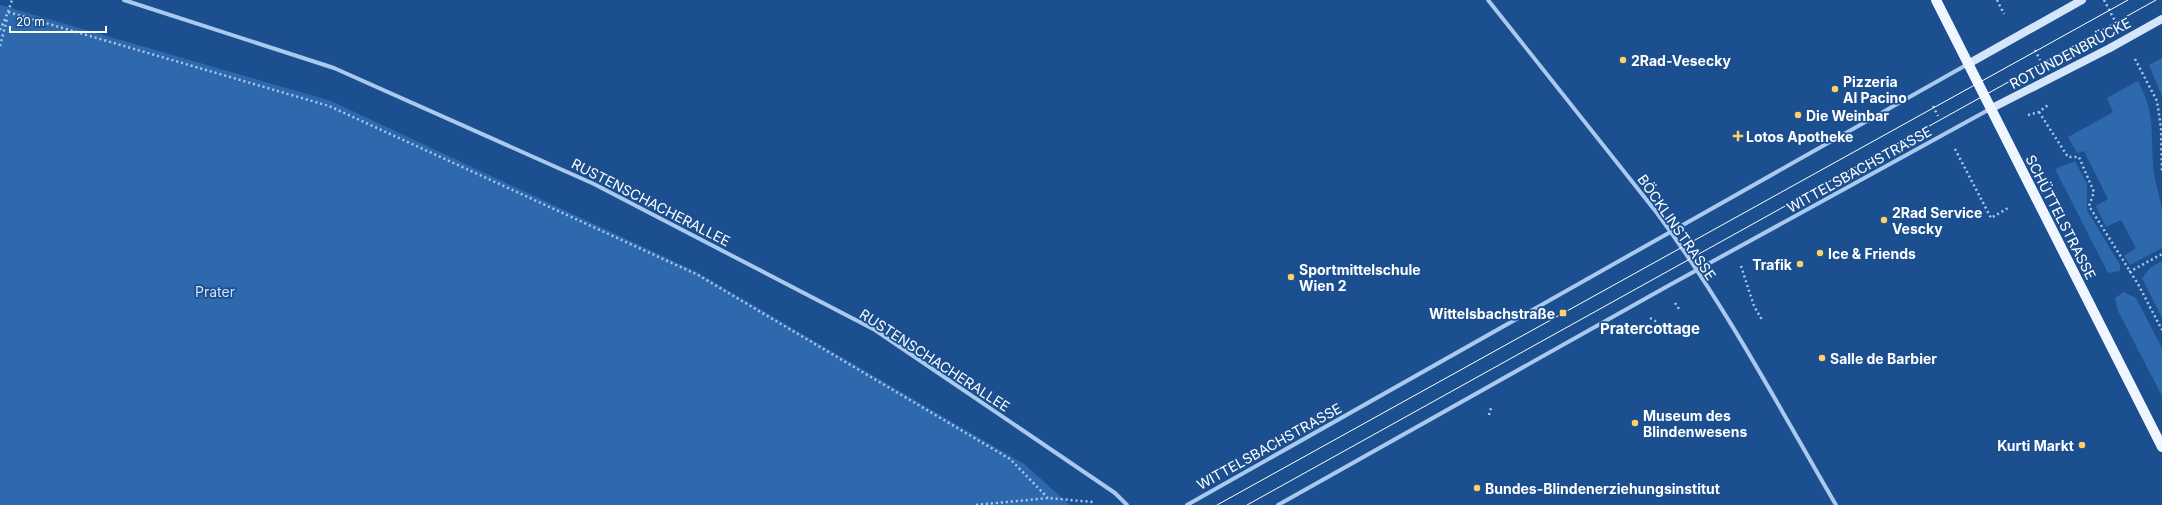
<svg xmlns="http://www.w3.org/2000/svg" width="2162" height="505" font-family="Inter,sans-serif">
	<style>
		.green { fill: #2e69ad }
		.pier { fill: #1b4f8f }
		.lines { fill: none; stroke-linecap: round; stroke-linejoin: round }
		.path { stroke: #a9c9ee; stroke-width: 2.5; stroke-dasharray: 2 3; stroke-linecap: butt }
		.street { stroke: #a9c9ee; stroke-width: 4 }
		.secondary { stroke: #d6e6fa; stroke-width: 8 }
		.primary { stroke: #f0f6ff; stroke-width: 10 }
		.tram { stroke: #fff; stroke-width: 1 }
		.secondary-bridge { stroke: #d6e6fa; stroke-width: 8 }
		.poi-dot { fill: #ffd166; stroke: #1b4f8f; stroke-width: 1.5 }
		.labels { text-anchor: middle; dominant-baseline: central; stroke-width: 3.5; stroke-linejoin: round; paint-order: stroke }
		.street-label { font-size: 14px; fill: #fff; stroke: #1b4f8f }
		.poi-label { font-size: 14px; font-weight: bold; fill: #fff; stroke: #1b4f8f; text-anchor: start }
		.park-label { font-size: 14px; fill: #cfe3fa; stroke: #1b4f8f }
		.neighbourhood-label { font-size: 15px; font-weight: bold; fill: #fff; stroke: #1b4f8f }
	</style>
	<rect width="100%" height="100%" fill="#1b4f8f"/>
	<path class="green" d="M0 5 331 101 697 272 1024 464 1070 505H0Z
		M2162 58V96L2149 65Z
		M2138 81C2155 113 2151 130 2153 164 2154 179 2159 194 2162 209 2162 221 2162 236 2162 248L2130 265 2124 256 2136 248 2121 220 2106 227 2096 206 2108 199 2084 151 2077 153 2068 137 2113 112 2107 98Z
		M2075 161 2087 184V210L2120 265V271L2108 273 2055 169Z
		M2162 261V318L2142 278 2150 268Z
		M2124 292 2136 298 2162 348V396L2118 311 2115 298Z"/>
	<path class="pier" d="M2138 0H2162V43L2160 42Z"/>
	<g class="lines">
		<path class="path" d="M1997 0 2004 14
			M2104 0 2115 21
			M8 12 12 0
			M0 30 8 12 329 106 698 275 1010 459 1048 498
			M0 46 7 19
			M2035 50 2040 60
			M2135 59 2157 101 2161 128 2162 172
			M1933 106 1938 116
			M2039 112 2068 157H2079L2094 192 2089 206 2138 284 2162 330
			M2028 115 2039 112 2048 105
			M1955 149 1991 218 2008 208
			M1741 266 1754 306 1762 320
			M2129 272 2162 254
			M1675 303 1679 309
			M1650 318 1657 322
			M1489 415 1491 408
			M976 505 1048 498 1093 502"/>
		<path class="street" d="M124 0 334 68 594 184 875 330 1115 493 1127 505
			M1488 0 1657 213C1725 305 1779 407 1836 505
			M1187 505 1968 64
			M1278 505 1666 287 1990 109"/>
		<path class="secondary" d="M1968 64 2082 0
			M1990 109 2110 48"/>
		<path class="primary" d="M1936 0 2162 447"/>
		<path class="tram" d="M1217 505 2128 0
			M1247 505 2156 0"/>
		<path class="secondary-bridge" d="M2110 48 2162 19"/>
	</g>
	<g class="poi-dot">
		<circle cx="1623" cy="60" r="4"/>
		<circle cx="1835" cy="89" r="4"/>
		<circle cx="1798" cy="115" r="4"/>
		<path d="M1736 130h4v4h4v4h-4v4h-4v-4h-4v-4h4z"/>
		<circle cx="1884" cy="220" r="4"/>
		<circle cx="1820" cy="253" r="4"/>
		<circle cx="1800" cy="264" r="4"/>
		<circle cx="1291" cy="277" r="4"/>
		<rect x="1559" y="309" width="8" height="8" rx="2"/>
		<circle cx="1822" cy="358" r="4"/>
		<circle cx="1635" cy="423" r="4"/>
		<circle cx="2082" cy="445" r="4"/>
		<circle cx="1477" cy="488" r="4"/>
	</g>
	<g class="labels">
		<g class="street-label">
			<text transform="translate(2070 53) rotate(-28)">ROTUNDENBRÜCKE</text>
			<text transform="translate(1859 169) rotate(-29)">WITTELSBACHSTRASSE</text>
			<text transform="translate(651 202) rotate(27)">RUSTENSCHACHERALLEE</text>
			<text transform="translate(2061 217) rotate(63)">SCHÜTTELSTRASSE</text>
			<text transform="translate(1677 227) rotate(55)">BÖCKLINSTRASSE</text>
			<text transform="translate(935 360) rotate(33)">RUSTENSCHACHERALLEE</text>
			<text transform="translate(1269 446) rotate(-29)">WITTELSBACHSTRASSE</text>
		</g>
		<g class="poi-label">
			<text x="1631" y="60">2Rad-Vesecky</text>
			<text x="1843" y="81">Pizzeria<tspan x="1843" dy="16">Al Pacino</tspan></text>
			<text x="1806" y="115">Die Weinbar</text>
			<text x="1746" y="136">Lotos Apotheke</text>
			<text x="1892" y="212">2Rad Service<tspan x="1892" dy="16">Vescky</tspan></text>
			<text x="1828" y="253">Ice &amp; Friends</text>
			<text x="1792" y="264" text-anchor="end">Trafik</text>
			<text x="1299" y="269">Sportmittelschule<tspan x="1299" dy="16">Wien 2</tspan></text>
			<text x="1555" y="313" text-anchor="end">Wittelsbachstraße</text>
			<text x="1830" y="358">Salle de Barbier</text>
			<text x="1643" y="415">Museum des<tspan x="1643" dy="16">Blindenwesens</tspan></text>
			<text x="2074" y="445" text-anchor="end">Kurti Markt</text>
			<text x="1485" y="488">Bundes-Blindenerziehungsinstitut</text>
		</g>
		<g class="park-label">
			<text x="215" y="291">Prater</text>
		</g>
		<g class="neighbourhood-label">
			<text x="1650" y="328">Pratercottage</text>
		</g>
	</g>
	<path d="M10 26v6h96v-6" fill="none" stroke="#ffffff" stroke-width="2"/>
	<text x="16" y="26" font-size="12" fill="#ffffff" stroke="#1b4f8f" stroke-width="3" paint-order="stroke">20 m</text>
</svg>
